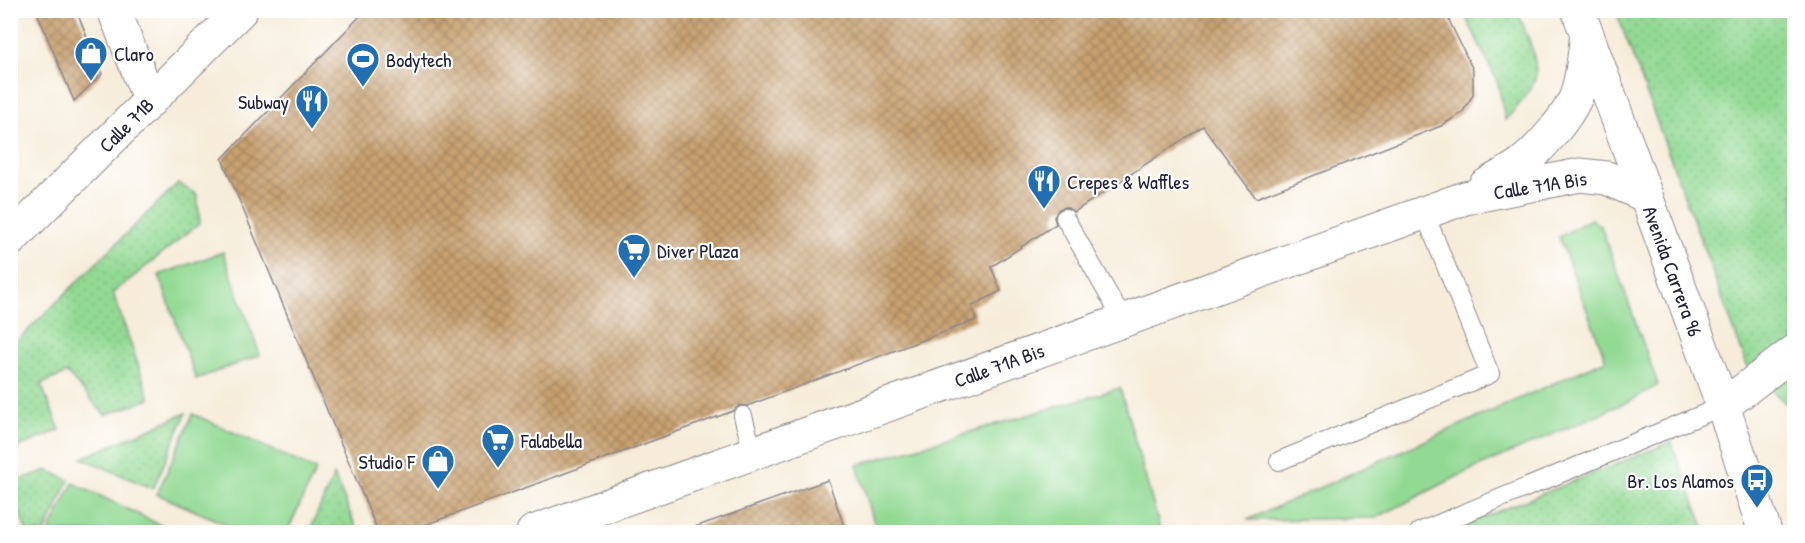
<svg xmlns="http://www.w3.org/2000/svg" width="1805" height="543" font-family="'Patrick Hand',sans-serif">
	<style>
		.grass { fill: url(#grass-dots); stroke: #5a7e67; stroke-width: 1.5 }
		.park { fill: #92d993; stroke: #5a7e67; stroke-width: 1.5 }
		.building { fill: url(#building-cross-hatch) }
		.lines { fill: none; stroke-linecap: round; stroke-linejoin: round }
		.lane-casing { stroke: #8c878a; stroke-width: 20 }
		.street-casing { stroke: #8c878a; stroke-width: 35 }
		.secondary-casing { stroke: #8c878a; stroke-width: 35 }
		.lane { stroke: #fff; stroke-width: 18 }
		.street { stroke: #fff; stroke-width: 33 }
		.secondary { stroke: #fff; stroke-width: 33 }
		.labels { text-anchor: middle; dominant-baseline: central; stroke-width: 4.5; stroke-linejoin: round; paint-order: stroke }
		.poi-label { font-size: 20px; fill: #22223b; stroke: #fff; text-anchor: start }
		.street-label { font-size: 20px; fill: #22223b; stroke: #fff }
	</style>
	<defs>
		<pattern id="grass-dots" width="8" height="8" patternUnits="userSpaceOnUse" patternTransform="scale(1.5)"><rect width="8" height="8" fill="#92d993"/><path d="M2 2h.1M6 6h.1" fill="none" stroke="#7eba80" stroke-width="1.8" stroke-linecap="round"/></pattern>
		<pattern id="building-cross-hatch" width="8" height="8" patternUnits="userSpaceOnUse" patternTransform="scale(1.5)"><rect width="8" height="8" fill="#c8a170"/><path d="M0 0l8 8M0 8l8-8" fill="none" stroke="#a2835d"/></pattern>
	</defs>
	<rect width="100%" height="100%" fill="#fff"/>
	<filter id="ink" filterUnits="userSpaceOnUse"><feTurbulence type="fractalNoise" baseFrequency=".0167" numOctaves="2"/><feDisplacementMap in="SourceGraphic" scale="12" xChannelSelector="R" yChannelSelector="G"/><feConvolveMatrix kernelMatrix="1 2 1 2 8 2 1 2 1" color-interpolation-filters="sRGB"/></filter>
	<filter id="wash" filterUnits="userSpaceOnUse"><feTurbulence type="fractalNoise" baseFrequency=".008" numOctaves="4" result="noise"/><feDisplacementMap in="SourceGraphic" scale="24" xChannelSelector="R" yChannelSelector="G"/><feGaussianBlur stdDeviation="1.35" result="paint"/><feColorMatrix in="noise" values="0 0 0 0 0 0 0 0 0 0 0 0 0 0 0 0 0 1.4 0 .05"/><feComposite in="paint" operator="in"/></filter>
	<g filter="url(#wash)">
		<rect width="100%" height="100%" fill="#f6ecd9"/>
		<path class="grass" d="M1463 11H1517C1525 29 1536 53 1536 74 1535 88 1515 110 1505 120L1498 83Z
			M1616 11H1794V411L1748 368Z
			M178 183 197 195 200 223 113 293 150 399 105 415 67 373 41 384 60 430 11 450V347Z
			M186 413 153 489 82 458Z
			M1671 442 1706 532H1447Z
			M47 470 69 480 45 532H27L11 490V483Z
			M334 475 358 532H309Z"/>
		<path class="park" d="M1591 219 1601 226 1658 385 1632 400 1466 472 1376 518 1247 520 1606 360 1559 237Z
			M223 252 260 355 196 379 159 275Z
			M1120 388 1161 532H877L857 465Z
			M193 414 316 470 287 532H243L157 494Z
			M73 483 175 532H49Z"/>
		<g id="blocks">
			<path class="building" d="M36 10H76L102 74 74 101Z
				M366 10H1444L1473 70V95L1462 113 1441 126 1256 198 1203 126 1074 212 1066 207 1059 209 1054 217 1056 224 991 267 1001 291 972 306 976 320 747 406 740 405 733 411 406 532H378L222 159Z
				M828 480 846 532H693L692 528Z"/>
		</g>
	</g>
	<g filter="url(#ink)">
		<use href="#blocks" fill-opacity="0" stroke="#8c878a" stroke-width="1.5"/>
		<g class="lines">
			<g class="lane-casing">
				<path id="lane" d="M1065 218 1123 320
					M743 416 753 453
					M1279 461 1490 374 1424 212
					M1419 532 1723 406"/>
			</g>
			<g class="street-casing">
				<path id="street" d="M114 10 150 101
					M1485 186C1497 178 1510 172 1521 164 1539 150 1566 119 1575 99 1583 79 1584 55 1587 34
					M10 240 241 10
					M533 532 1465 198 1580 175 1607 178 1646 196"/>
			</g>
			<g class="secondary-casing">
				<path id="secondary" d="M1578 10 1723 406 1765 532
					M1723 406 1794 352"/>
			</g>
			<use href="#lane" class="lane"/>
			<use href="#street" class="street"/>
			<use href="#secondary" class="secondary"/>
		</g>
	</g>
	<defs>
		<g id="shop-pin" transform="scale(1.725)"><path d="M0 17L-7.5 6A9.5 9.5 0 1 1 7.5 6Z" fill="#1f6fb2" stroke="#fff"/><path d="M-5-2.5h2.3a2.7 3.5 0 0 1 5.4 0H5L5.5 6h-11ZM-1.5-2.5h3a1.5 2.3 0 0 0-3 0Z" fill="#fff"/></g>
		<g id="stadium-pin" transform="scale(1.725)"><path d="M0 17L-7.5 6A9.5 9.5 0 1 1 7.5 6Z" fill="#1f6fb2" stroke="#fff"/><path d="M0-5a6.5 5 0 1 0 0 10a6.5 5 0 1 0 0-10ZM-3.5-1.8h7v3.6h-7Z" fill="#fff"/></g>
		<g id="restaurant-pin" transform="scale(1.725)"><path d="M0 17L-7.5 6A9.5 9.5 0 1 1 7.5 6Z" fill="#1f6fb2" stroke="#fff"/><path d="M-5-6h1v4h1v-4h1v4h1v-4h1v5L-1.5 .5V6h-2V.5L-5-1ZM5-6V6H3V1.5H1.5Q1.5-4 5-6Z" fill="#fff"/></g>
		<g id="supermarket-pin" transform="scale(1.725)"><path d="M0 17L-7.5 6A9.5 9.5 0 1 1 7.5 6Z" fill="#1f6fb2" stroke="#fff"/><path d="M-6-5.5h2.5l.6 2H6L4.5 2H-2.5L-4.4-4H-6ZM-1.5 3.2a1.3 1.3 0 1 0 .1 0ZM3 3.2a1.3 1.3 0 1 0 .1 0Z" fill="#fff"/></g>
		<g id="bus-pin" transform="scale(1.725)"><path d="M0 17L-7.5 6A9.5 9.5 0 1 1 7.5 6Z" fill="#1f6fb2" stroke="#fff"/><path d="M-5-6H5V4H4V6H2V4H-2V6H-4V4H-5ZM-3.5-4V0h7V-4ZM-3.5 1.2v1.5H-2V1.2ZM2 1.2v1.5H3.5V1.2Z" fill="#fff"/></g>
	</defs>
	<g fill-rule="evenodd">
		<use href="#shop-pin" x="91" y="53"/>
		<use href="#stadium-pin" x="363" y="59"/>
		<use href="#restaurant-pin" x="312" y="101"/>
		<use href="#restaurant-pin" x="1044" y="181"/>
		<use href="#supermarket-pin" x="634" y="250"/>
		<use href="#supermarket-pin" x="498" y="440"/>
		<use href="#shop-pin" x="438" y="461"/>
		<use href="#bus-pin" x="1757" y="480"/>
	</g>
	<g class="labels">
		<g class="poi-label">
			<text x="114" y="53">Claro</text>
			<text x="386" y="59">Bodytech</text>
			<text x="289" y="101" text-anchor="end">Subway</text>
			<text x="1067" y="181">Crepes &amp; Waffles</text>
			<text x="657" y="250">Diver Plaza</text>
			<text x="521" y="440">Falabella</text>
			<text x="415" y="461" text-anchor="end">Studio F</text>
			<text x="1734" y="480" text-anchor="end">Br. Los Alamos</text>
		</g>
		<g class="street-label">
			<text transform="translate(126 125) rotate(-45)">Calle 71B</text>
			<text transform="translate(1540 185) rotate(-9)">Calle 71A Bis</text>
			<text transform="translate(1673 271) rotate(70)">Avenida Carrera 96</text>
			<text transform="translate(999 365) rotate(-20)">Calle 71A Bis</text>
		</g>
	</g>
	<rect width="1805" height="543" fill="none" stroke="#fff" stroke-width="36"/>
</svg>
